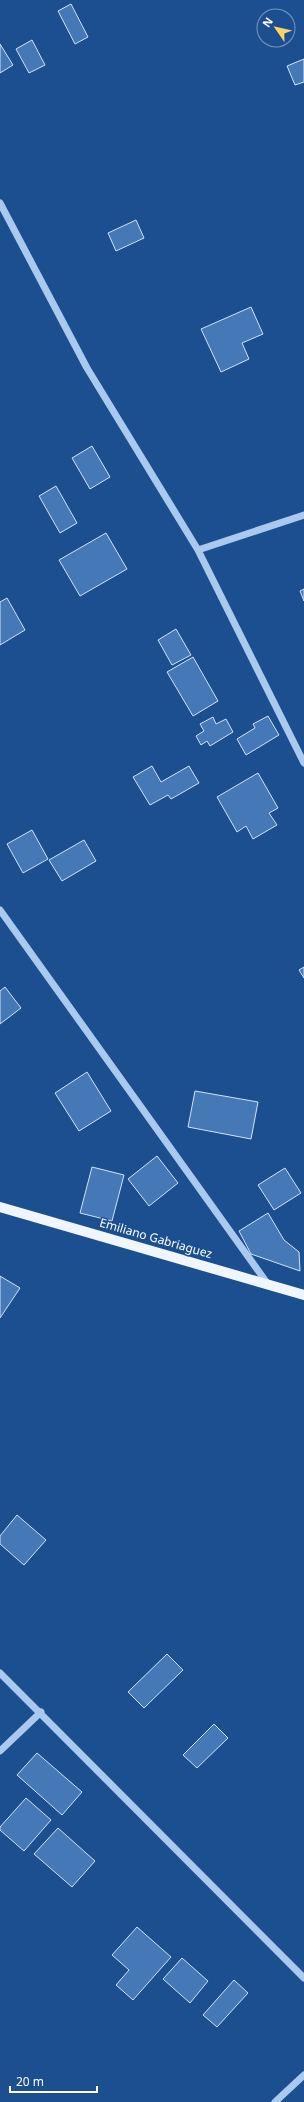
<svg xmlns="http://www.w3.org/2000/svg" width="304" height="2102" font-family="'Noto Sans',sans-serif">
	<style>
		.building { fill: #4478b7; stroke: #cfe3fa }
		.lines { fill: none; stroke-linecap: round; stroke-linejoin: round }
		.minor { stroke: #a9c9ee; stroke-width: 7 }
		.major { stroke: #f0f6ff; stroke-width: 10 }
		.labels { text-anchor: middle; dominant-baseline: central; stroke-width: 3; stroke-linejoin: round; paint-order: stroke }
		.street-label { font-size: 12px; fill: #fff; stroke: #1b4f8f }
	</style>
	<rect width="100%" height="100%" fill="#1b4f8f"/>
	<path class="building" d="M71 4 88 37 75 44 58 11Z
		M32 40 45 65 29 73 16 49Z
		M0 44 13 65 0 73Z
		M304 59V82L295 85 287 66Z
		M136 220 144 238 116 251 108 233Z
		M251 307 263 334 242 343 249 359 221 372 201 329Z
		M92 446 110 477 90 489 72 458Z
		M56 486 77 523 60 533 39 496Z
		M106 533 127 569 80 596 59 560Z
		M304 589V601L300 591Z
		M7 598 25 630 0 645V602Z
		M176 629 191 655 172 665 158 640Z
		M193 657 218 701 193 716 167 672Z
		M268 716 279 735 246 755 237 739 255 728 253 724Z
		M213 717 216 724 226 719 233 732 210 746 207 741 201 745 196 736 204 731 200 724Z
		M152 766 161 782 189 766 199 783 171 799 168 795 150 805 133 777Z
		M258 773 278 808 269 813 277 825 253 839 246 826 237 832 217 797Z
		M32 830 48 859 23 873 7 844Z
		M84 840 96 861 62 881 49 860Z
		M304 967V978L299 970Z
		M5 987 21 1008 0 1024V991Z
		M87 1072 111 1111 79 1131 55 1093Z
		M195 1091 258 1102 251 1139 188 1127Z
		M157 1156 178 1183 149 1206 128 1179Z
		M92 1167 124 1175 112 1221 80 1213Z
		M285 1168 301 1193 274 1210 258 1185Z
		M268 1213 284 1240 299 1252 300 1271 251 1254 239 1231Z
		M0 1276 20 1288 0 1318Z
		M17 1515 46 1540 24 1565 0 1544V1536Z
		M167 1654 183 1670 144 1708 128 1692Z
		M214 1724 228 1738 197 1768 183 1755Z
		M37 1753 82 1792 62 1815 17 1775Z
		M26 1798 51 1820 24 1851 0 1830V1827Z
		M58 1828 95 1861 72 1887 34 1854Z
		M137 1927 171 1957 133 2000 116 1985 129 1970 112 1955Z
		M182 1958 208 1981 190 2003 163 1979Z
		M234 1980 248 1993 217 2027 203 2015Z"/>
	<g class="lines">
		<path class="minor" d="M0 203 87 368 198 550 304 763
			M198 550 304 515
			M0 910 267 1283
			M0 1673 304 1978
			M0 1751 41 1712
			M275 2102 304 2075"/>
		<path class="major" d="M0 1207 304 1295"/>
	</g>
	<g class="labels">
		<g class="street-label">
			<text transform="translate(156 1238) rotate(16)">Emiliano Gabriaguez</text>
		</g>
	</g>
	<g transform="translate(276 28) rotate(304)"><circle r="19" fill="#1b4f8f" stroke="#7695bc"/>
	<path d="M0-3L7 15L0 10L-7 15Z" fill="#ffd166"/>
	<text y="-6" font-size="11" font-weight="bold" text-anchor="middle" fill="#ffffff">N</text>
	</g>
	<path d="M10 2086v6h87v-6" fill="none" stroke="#ffffff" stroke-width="2"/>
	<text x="16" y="2086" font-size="12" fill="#ffffff" stroke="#1b4f8f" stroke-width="3" paint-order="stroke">20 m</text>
</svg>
